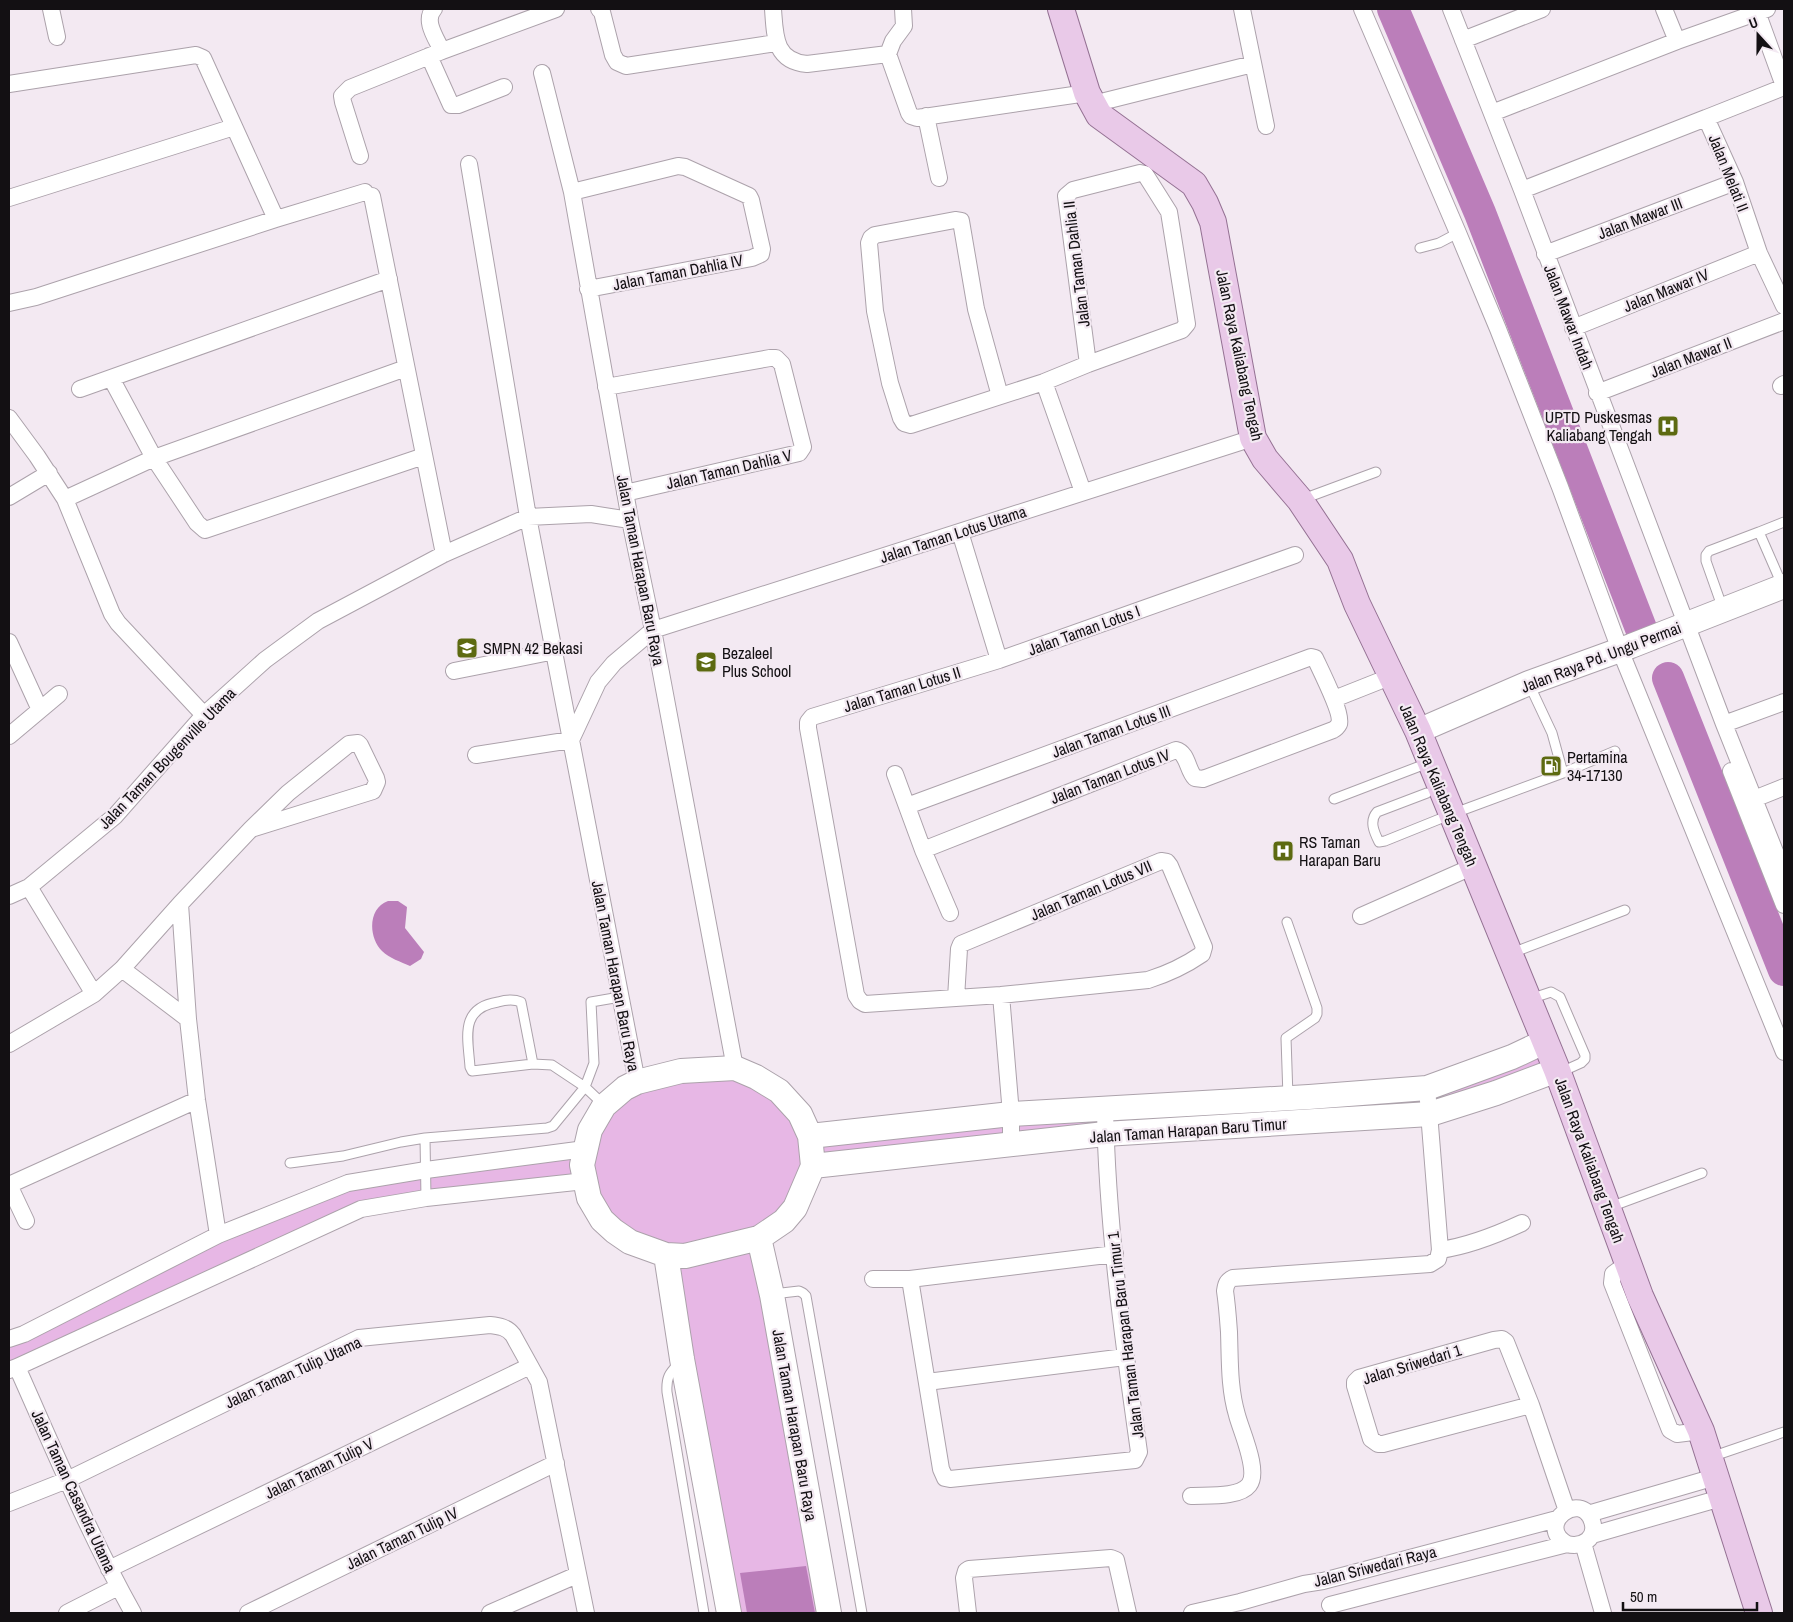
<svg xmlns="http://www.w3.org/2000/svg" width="1793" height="1622" font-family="'Archivo Narrow',sans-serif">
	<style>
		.green { fill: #e7b7e5 }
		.water { fill: #bb7eba }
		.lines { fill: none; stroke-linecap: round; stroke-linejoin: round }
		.river { stroke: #bb7eba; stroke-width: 32 }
		.lane-casing { stroke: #aca2ab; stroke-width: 11 }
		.street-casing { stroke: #aca2ab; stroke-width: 18 }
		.secondary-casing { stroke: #aca2ab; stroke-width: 26 }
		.primary-casing { stroke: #947193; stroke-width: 28 }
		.lane { stroke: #fff; stroke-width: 9 }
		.street { stroke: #fff; stroke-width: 16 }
		.secondary { stroke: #fff; stroke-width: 24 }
		.primary { stroke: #e9c9e8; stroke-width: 26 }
		.labels { text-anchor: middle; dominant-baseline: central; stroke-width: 4.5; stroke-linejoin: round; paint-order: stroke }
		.street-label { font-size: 16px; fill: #131013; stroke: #f3e9f2 }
		.poi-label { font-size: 16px; fill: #131013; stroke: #f3e9f2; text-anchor: start }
	</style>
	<rect width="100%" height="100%" fill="#f3e9f2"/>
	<path class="green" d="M1544 1042 1557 1070 1430 1114 813 1166 759 1238 829 1613H729L666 1255 630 1242 584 1181 360 1209 9 1370V1339L328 1190 585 1149 626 1087 756 1077 810 1136 1427 1088Z"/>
	<path class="water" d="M388 901H398L407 907 405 928 424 952 421 959 410 966C401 962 389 958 382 951 368 937 368 908 388 901Z
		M806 1566 815 1613H747L740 1573Z"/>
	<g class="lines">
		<path class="river" d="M1393 9 1480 213 1642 631
			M1668 678 1784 970"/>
		<g class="lane-casing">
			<path id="lane" d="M1420 248 1439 243 1458 233
				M1303 499 1376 472
				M1783 587 1759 532 1784 522
				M1723 609 1706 561V555L1709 551 1759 532
				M1563 773 1615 751
				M1427 793 1377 812C1369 821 1374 832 1379 842L1385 841 1452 814 1563 773 1552 733 1529 684
				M1334 799 1428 763
				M1287 922 1317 1008V1014L1315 1018 1286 1038 1288 1097
				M1512 953 1625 910
				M1530 999 1551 992 1560 997 1585 1055V1059L1581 1063 1561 1072
				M533 1064 521 1002C514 999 505 1000 498 1002 459 1008 468 1038 470 1067L472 1071 533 1064 552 1065 585 1087 604 1105
				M425 1138 426 1198
				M290 1163 343 1156 401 1142 425 1138 547 1128 553 1126 585 1087 594 1063 591 1002 620 997
				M1610 1207 1702 1173
				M773 1294 799 1291 803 1293 806 1296 862 1613
				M680 1362C670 1373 666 1376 667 1392L704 1613
				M1711 1457 1784 1432"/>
		</g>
		<g class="street-casing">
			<path id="street" d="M51 9 57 37
				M434 9C423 20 436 38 442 51
				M599 9 602 12 613 55 617 62 626 66 776 43
				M773 9C775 35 774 61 807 64L888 54 893 41 904 26 903 9
				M1242 9 1266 126
				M1362 9 1458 233 1498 329 1560 487 1620 650 1784 1052
				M1451 9 1522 190 1724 724 1784 874
				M1664 9 1677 41
				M1756 9 1784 86
				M1463 40 1542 9
				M888 54 909 113 911 116 917 118 1087 93
				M429 56 451 105H458L504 87
				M542 73 572 192 630 520 653 630 735 1068
				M9 84 196 55 203 58 276 219
				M1784 87 1706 118 1735 182 1759 253 1784 306
				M1093 104 1253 64
				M1492 113 1677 41 1767 9
				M926 116 939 178
				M360 156 343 102 342 96 350 88 442 51 556 9
				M469 164 528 517 637 1082
				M1522 190 1706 118
				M572 192 678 166 685 167 749 196 751 200 762 249 761 254 752 258 588 289
				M372 196 444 554
				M9 198 234 127
				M1545 254 1735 182
				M9 303 36 297 276 219 365 192
				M1573 328 1759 253
				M111 378 154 458 197 523 205 530 424 456
				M1044 382 1083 492
				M1781 386 1784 384
				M606 387 770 358H776L782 364 803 447 799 453 625 493
				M80 389 389 279
				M1597 393 1784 321
				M1000 396 976 309 961 221 955 220 875 235 871 238 869 243 875 311 890 383 901 418 904 423 911 425 1044 382 1088 364 1182 330 1187 324 1169 212 1145 174 1140 173 1073 190 1066 196 1088 364
				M9 418 37 456 65 499 112 614 118 623 204 715
				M9 497 49 473
				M65 499 154 458 406 368
				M960 532 999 660
				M9 642 40 710
				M454 671 555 651
				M1334 699 1392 676
				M1724 724 1784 702
				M9 736 59 694
				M476 755 571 740 598 682 614 663 653 630 1253 438
				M1731 771 1784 905
				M895 774 923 850 950 913
				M1754 799 1784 787
				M907 806 1311 657 1315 658C1320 669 1343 714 1339 724 1338 726 1335 729 1333 730L1203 779 1195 778C1187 770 1188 753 1176 750L923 850
				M29 887 94 994
				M9 896 29 887 115 816 204 715 265 660 318 621 444 554 528 517 591 514 630 520
				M180 904 188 1019 197 1100 218 1235
				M1361 916 1474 866
				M122 969 188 1019
				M1001 995 1011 1114V1145
				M956 998 959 949 961 944 1161 861 1167 862 1170 866 1204 947 1202 954C1186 965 1167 974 1148 980L1001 995 865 1004 860 1001 856 995 808 728V722L812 717 999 660 1295 555
				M9 1044 94 994 122 969 180 904 251 829 288 793 349 744 358 743 360 745 376 778 377 782 373 791 251 829
				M9 1185 197 1100
				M9 1185 26 1221
				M1440 1250C1469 1246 1496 1235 1522 1223
				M1628 1263 1613 1274 1612 1283 1670 1430 1677 1434 1701 1431
				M873 1279H910L1115 1254
				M910 1279 941 1469 945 1478 950 1479 1135 1460 1139 1452C1123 1339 1107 1223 1105 1109
				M9 1339 24 1334 218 1235 348 1183 426 1170 585 1149
				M17 1367C54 1450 89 1534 133 1613
				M9 1370 17 1367 361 1209 426 1198 585 1181
				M927 1382 1125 1357
				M1531 1405 1383 1444H1378L1371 1439 1355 1386V1382L1359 1378 1494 1340 1502 1339 1506 1342 1531 1405 1567 1511
				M1191 1496C1207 1495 1239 1498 1249 1485 1260 1471 1241 1431 1237 1415 1229 1388 1230 1361 1229 1332 1228 1318 1227 1304 1225 1291 1226 1284 1227 1281 1233 1278L1430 1264 1438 1259 1440 1250 1427 1088
				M9 1503 67 1480 359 1338 490 1325C499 1326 507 1327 513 1335L539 1382 586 1613
				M1588 1514 1715 1477
				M1592 1535 1721 1498
				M1583 1543 1603 1613
				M109 1569 530 1366
				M1330 1605 1567 1544C1582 1548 1598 1538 1592 1521 1581 1489 1534 1525 1567 1544
				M67 1613 118 1587
				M248 1613 556 1463
				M490 1613 577 1575
				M968 1613 964 1578 966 1571 969 1569 1111 1558 1116 1560 1128 1613
				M1192 1613 1240 1602 1304 1584 1323 1581 1557 1519"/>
		</g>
		<g class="secondary-casing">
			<path id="secondary" d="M1418 731 1529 683 1631 646 1784 586
				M735 1068 756 1077 779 1091 800 1114 810 1136 813 1166 795 1208 784 1221 759 1238 685 1256 666 1255 630 1242 614 1231 602 1220 589 1198 582 1165 590 1130 604 1106 625 1088 637 1082 681 1071Z
				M810 1136 1011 1114 1309 1097 1427 1088 1512 1057 1544 1042
				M813 1166 1105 1134 1430 1114 1496 1093 1557 1070
				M759 1238 772 1295 829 1613
				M666 1255 682 1359 729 1613"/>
		</g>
		<g class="primary-casing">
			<path id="primary" d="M1061 9 1087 93 1099 115 1194 184 1205 203 1213 222 1253 438 1265 459 1300 500 1340 560 1357 604 1418 731 1557 1070 1640 1296 1701 1431 1759 1613"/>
		</g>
		<use href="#lane" class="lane"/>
		<use href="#street" class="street"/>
		<use href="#secondary" class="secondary"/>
		<use href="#primary" class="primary"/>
	</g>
	<defs>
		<g id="hospital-square" transform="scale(1.125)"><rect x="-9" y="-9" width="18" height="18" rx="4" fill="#5d6a11" stroke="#f3e9f2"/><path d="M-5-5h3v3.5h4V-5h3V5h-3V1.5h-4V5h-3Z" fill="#fff"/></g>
		<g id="school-square" transform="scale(1.125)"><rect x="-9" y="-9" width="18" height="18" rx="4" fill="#5d6a11" stroke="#f3e9f2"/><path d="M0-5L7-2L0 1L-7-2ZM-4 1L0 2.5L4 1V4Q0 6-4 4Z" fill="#fff"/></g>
		<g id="fuel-square" transform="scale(1.125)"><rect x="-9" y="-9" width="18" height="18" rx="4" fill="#5d6a11" stroke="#f3e9f2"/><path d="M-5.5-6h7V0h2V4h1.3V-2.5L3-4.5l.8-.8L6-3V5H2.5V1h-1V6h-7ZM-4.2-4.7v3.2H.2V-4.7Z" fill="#fff"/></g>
	</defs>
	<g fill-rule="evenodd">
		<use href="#hospital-square" x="1668" y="426"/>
		<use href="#school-square" x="467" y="648"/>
		<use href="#school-square" x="706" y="662"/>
		<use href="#fuel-square" x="1551" y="766"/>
		<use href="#hospital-square" x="1283" y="851"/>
	</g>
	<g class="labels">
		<g class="street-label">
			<text transform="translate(1729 173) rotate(68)">Jalan Melati II</text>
			<text transform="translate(1640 218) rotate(-21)">Jalan Mawar III</text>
			<text transform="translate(1076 264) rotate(-97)">Jalan Taman Dahlia II</text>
			<text transform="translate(678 272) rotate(-11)">Jalan Taman Dahlia IV</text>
			<text transform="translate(1666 290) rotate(-22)">Jalan Mawar IV</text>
			<text transform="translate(1569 317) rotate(69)">Jalan Mawar Indah</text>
			<text transform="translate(1240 355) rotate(78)">Jalan Raya Kaliabang Tengah</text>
			<text transform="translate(1691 357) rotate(-21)">Jalan Mawar II</text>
			<text transform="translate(729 469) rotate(-13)">Jalan Taman Dahlia V</text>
			<text transform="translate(953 534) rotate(-18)">Jalan Taman Lotus Utama</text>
			<text transform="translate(641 570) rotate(79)">Jalan Taman Harapan Baru Raya</text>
			<text transform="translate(1084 630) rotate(-20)">Jalan Taman Lotus I</text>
			<text transform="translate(1601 657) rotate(-21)">Jalan Raya Pd. Ungu Permai</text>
			<text transform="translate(902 689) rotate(-17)">Jalan Taman Lotus II</text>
			<text transform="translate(1111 731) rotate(-20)">Jalan Taman Lotus III</text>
			<text transform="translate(167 758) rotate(-46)">Jalan Taman Bougenville Utama</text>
			<text transform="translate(1110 776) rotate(-21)">Jalan Taman Lotus IV</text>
			<text transform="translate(1439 785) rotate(67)">Jalan Raya Kaliabang Tengah</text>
			<text transform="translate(1091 890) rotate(-23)">Jalan Taman Lotus VII</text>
			<text transform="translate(616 976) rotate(79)">Jalan Taman Harapan Baru Raya</text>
			<text transform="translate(1188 1130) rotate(-4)">Jalan Taman Harapan Baru Timur</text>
			<text transform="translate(1590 1160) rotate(70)">Jalan Raya Kaliabang Tengah</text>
			<text transform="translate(1125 1335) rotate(-97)">Jalan Taman Harapan Baru Timur 1</text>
			<text transform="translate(1412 1364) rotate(-17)">Jalan Sriwedari 1</text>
			<text transform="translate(293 1372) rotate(-25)">Jalan Taman Tulip Utama</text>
			<text transform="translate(795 1425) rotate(80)">Jalan Taman Harapan Baru Raya</text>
			<text transform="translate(319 1468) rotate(-26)">Jalan Taman Tulip V</text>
			<text transform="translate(74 1491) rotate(65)">Jalan Taman Casandra Utama</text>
			<text transform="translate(402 1538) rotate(-26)">Jalan Taman Tulip IV</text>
			<text transform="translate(1375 1566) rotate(-14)">Jalan Sriwedari Raya</text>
		</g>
		<g class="poi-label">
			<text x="1652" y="417" text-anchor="end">UPTD Puskesmas<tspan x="1652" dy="18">Kaliabang Tengah</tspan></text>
			<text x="483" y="648">SMPN 42 Bekasi</text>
			<text x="722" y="653">Bezaleel<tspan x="722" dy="18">Plus School</tspan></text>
			<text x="1567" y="757">Pertamina<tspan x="1567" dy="18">34-17130</tspan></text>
			<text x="1299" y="842">RS Taman<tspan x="1299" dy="18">Harapan Baru</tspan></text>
		</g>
	</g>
	<rect width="1793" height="1622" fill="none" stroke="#131013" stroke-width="20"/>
	<g transform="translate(1758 35) rotate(339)" stroke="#f3e9f2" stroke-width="4" paint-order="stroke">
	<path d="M0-4L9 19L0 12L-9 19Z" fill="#131013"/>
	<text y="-8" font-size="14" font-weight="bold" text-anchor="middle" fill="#131013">U</text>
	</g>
	<path d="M1623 1602v8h134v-8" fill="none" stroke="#131013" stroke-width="2.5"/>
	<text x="1630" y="1602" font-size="15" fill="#131013" stroke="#f3e9f2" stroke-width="4" paint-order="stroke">50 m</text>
</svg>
